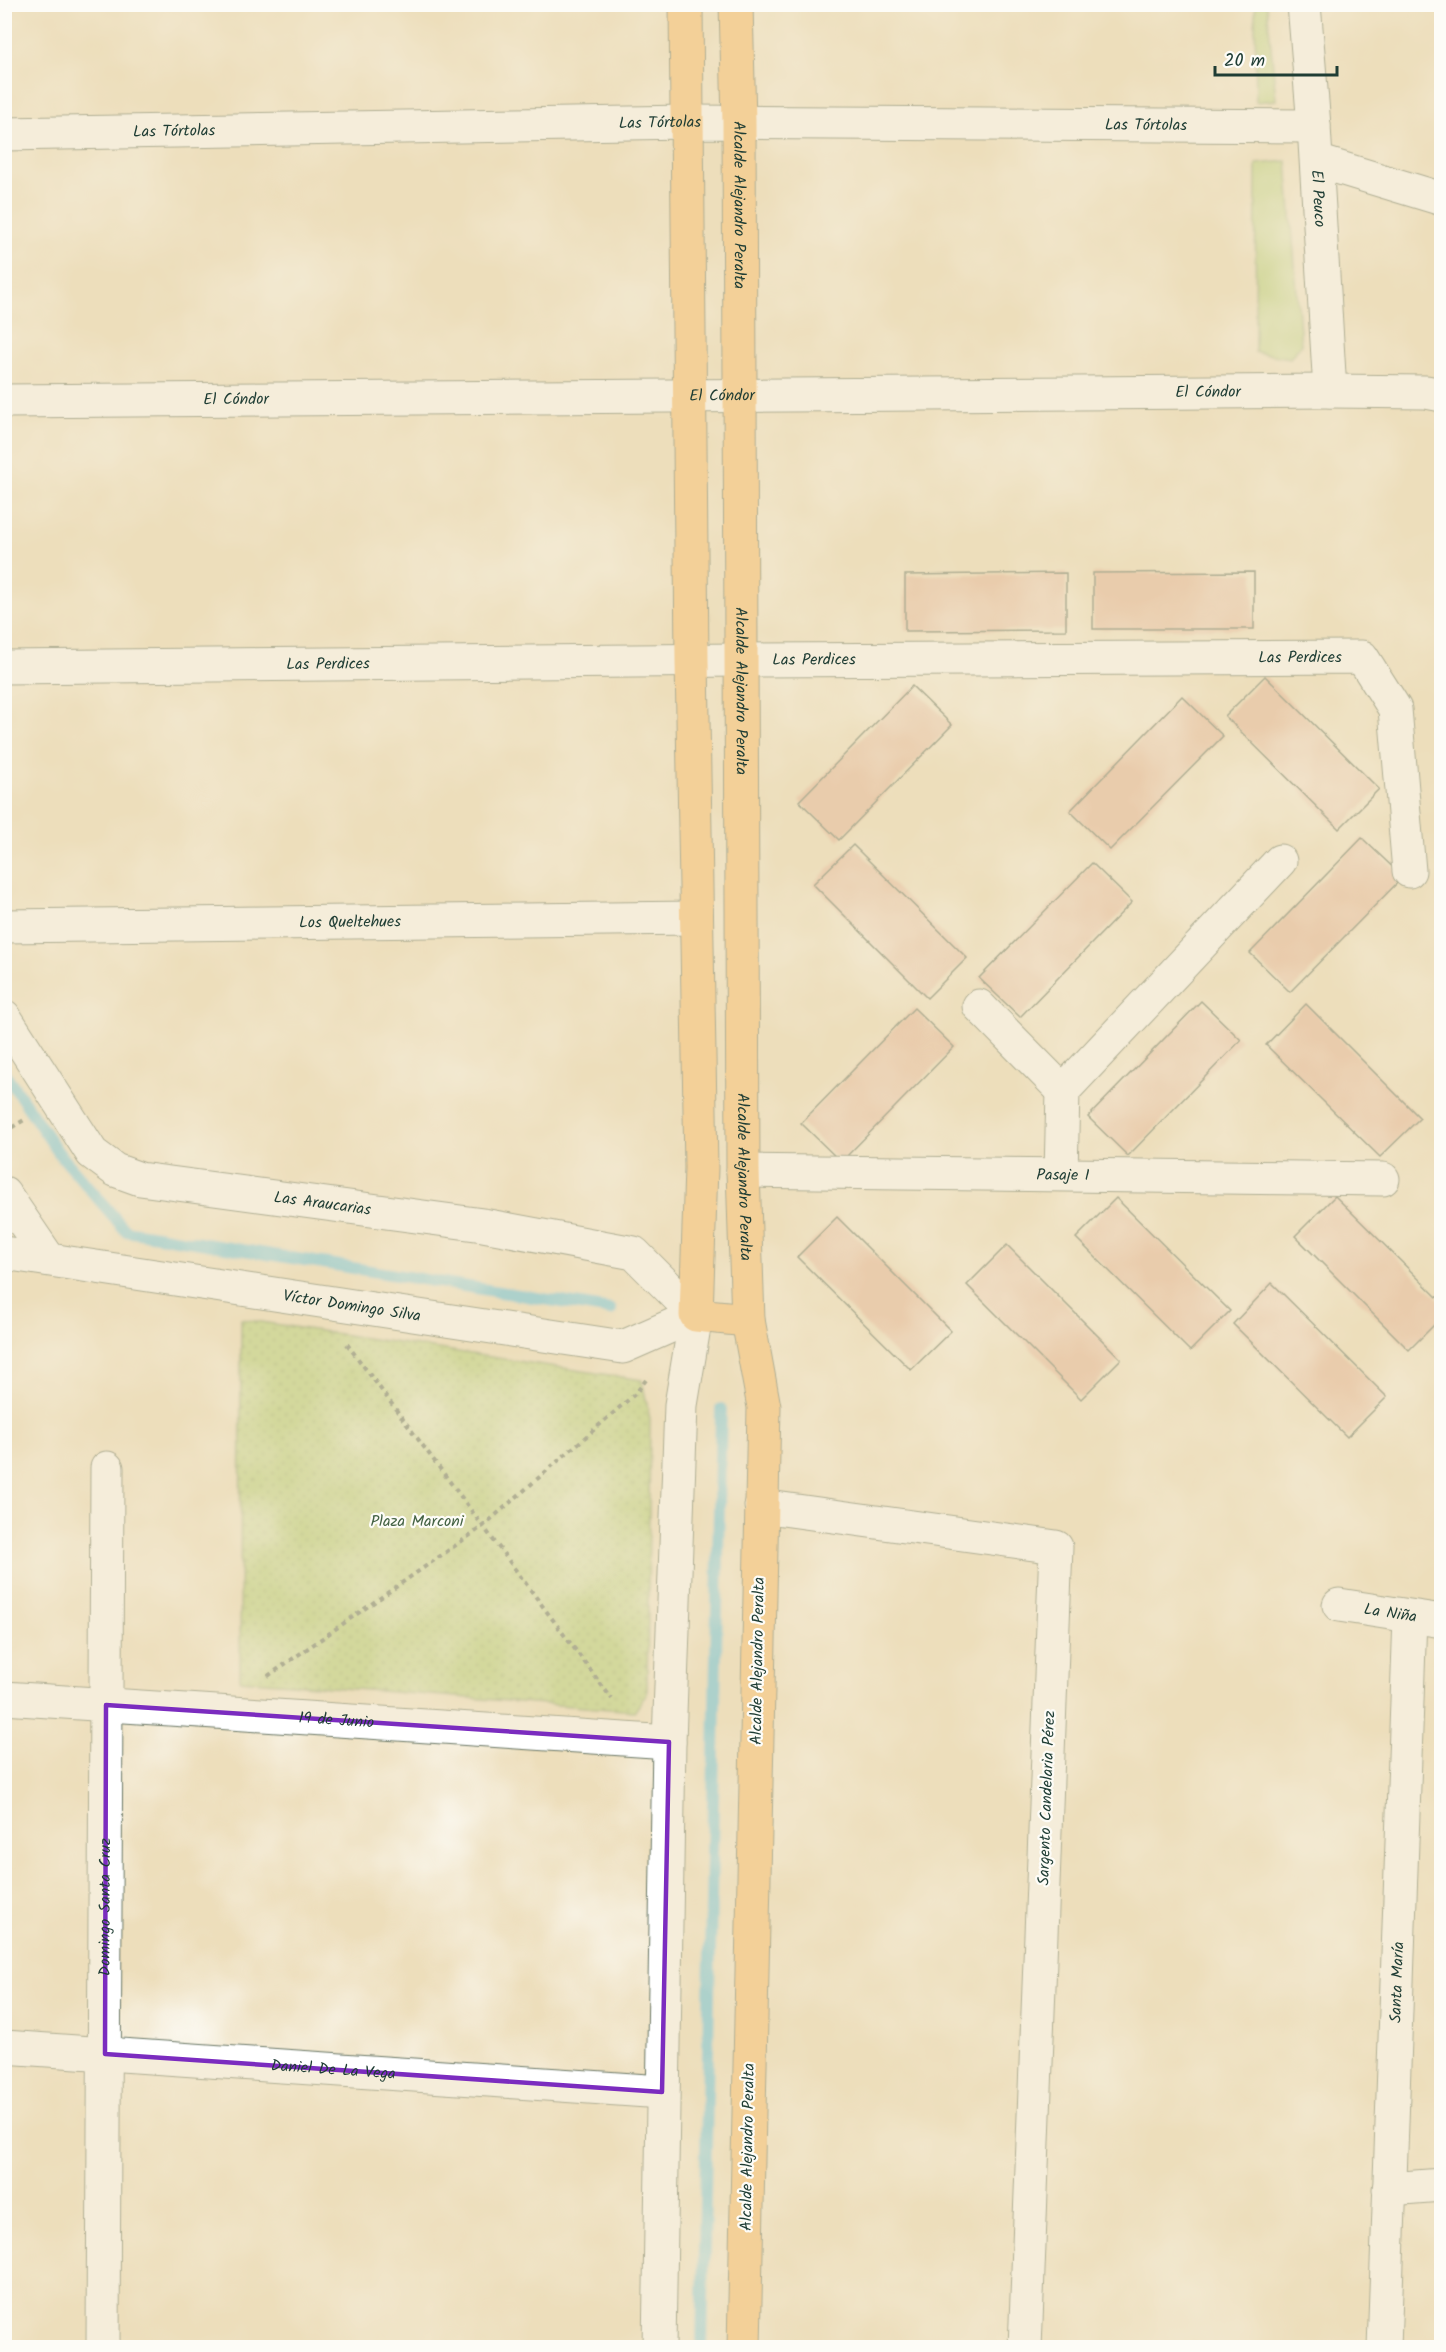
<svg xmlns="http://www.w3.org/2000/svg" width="1446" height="2352" font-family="Kalam,sans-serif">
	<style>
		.grass { fill: #b4d076; stroke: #6a8655; stroke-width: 1.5 }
		.park { fill: url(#park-dots); stroke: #6a8655; stroke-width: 1.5 }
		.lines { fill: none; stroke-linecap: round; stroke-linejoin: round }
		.stream { stroke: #60c1de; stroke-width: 12 }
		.building { fill: #e5b699 }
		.minor-casing { stroke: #677563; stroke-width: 35 }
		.major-casing { stroke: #677563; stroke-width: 35 }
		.path { stroke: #677563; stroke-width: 4; stroke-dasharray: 4.5 4.5; stroke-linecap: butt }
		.minor { stroke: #fff; stroke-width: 33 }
		.major { stroke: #fbbe6e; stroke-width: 33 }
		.marked { fill: none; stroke: #7b2cbf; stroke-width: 4.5; stroke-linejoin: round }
		.labels { text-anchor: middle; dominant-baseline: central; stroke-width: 4.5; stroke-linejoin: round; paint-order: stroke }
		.street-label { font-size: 16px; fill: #1f3d34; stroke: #fdfcf7 }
		.park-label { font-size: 16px; fill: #446244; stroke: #fdfcf7 }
	</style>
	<defs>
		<pattern id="park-dots" width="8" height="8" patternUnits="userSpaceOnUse" patternTransform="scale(1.5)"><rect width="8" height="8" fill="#b4d076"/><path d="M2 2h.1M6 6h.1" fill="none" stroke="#92aa62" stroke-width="1.8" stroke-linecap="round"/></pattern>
	</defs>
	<rect width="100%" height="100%" fill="#fdfcf7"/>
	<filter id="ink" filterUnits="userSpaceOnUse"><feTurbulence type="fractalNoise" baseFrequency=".0167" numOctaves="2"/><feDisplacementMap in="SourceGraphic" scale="12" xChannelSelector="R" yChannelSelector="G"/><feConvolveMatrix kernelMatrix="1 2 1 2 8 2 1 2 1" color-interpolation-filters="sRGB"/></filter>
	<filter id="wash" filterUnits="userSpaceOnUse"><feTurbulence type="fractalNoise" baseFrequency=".008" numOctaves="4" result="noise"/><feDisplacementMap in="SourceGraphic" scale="24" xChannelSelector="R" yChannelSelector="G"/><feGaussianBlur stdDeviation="1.35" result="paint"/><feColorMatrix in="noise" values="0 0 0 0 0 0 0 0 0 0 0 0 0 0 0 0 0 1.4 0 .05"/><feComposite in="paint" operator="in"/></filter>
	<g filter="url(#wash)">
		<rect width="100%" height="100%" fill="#eddebb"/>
		<path class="grass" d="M1255 5H1267L1276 100 1256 102Z
			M1287 161 1301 345 1290 358 1255 352 1256 164Z"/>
		<path class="park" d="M241 1319 642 1380 650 1419 647 1693 635 1711 240 1680Z"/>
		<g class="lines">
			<path class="stream" d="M4 1072 58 1152 126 1231 611 1310
				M702 2348 721 1409"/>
		</g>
		<g id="blocks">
			<path class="building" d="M1254 572V629H1093V573Z
				M1066 573V630L905 631V575Z
				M1265 676 1379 789 1339 829 1225 716Z
				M912 686 952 725 839 840 799 801Z
				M1182 696 1223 736 1110 850 1070 811Z
				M1362 838 1403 877 1290 992 1250 953Z
				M853 845 967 958 927 998 813 884Z
				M1092 863 1132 902 1020 1017 979 978Z
				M1201 1001 1241 1040 1128 1156 1088 1117Z
				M1306 1004 1420 1118 1380 1157 1266 1045Z
				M914 1008 954 1047 841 1162 801 1123Z
				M1335 1196 1442 1302V1317L1409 1350 1295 1236Z
				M1116 1198 1230 1311 1190 1351 1076 1238Z
				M837 1217 951 1331 911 1370 797 1257Z
				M1007 1245 1121 1359 1081 1399 967 1285Z
				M1272 1283 1387 1397 1347 1437 1233 1324Z"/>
		</g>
	</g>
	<g filter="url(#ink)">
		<use href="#blocks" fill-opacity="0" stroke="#677563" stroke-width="1.5"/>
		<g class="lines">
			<g class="minor-casing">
				<g id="minor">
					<path id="s1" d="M1304 4 1314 126 1330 391"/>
					<path id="s2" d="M4 134 686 122 1314 126"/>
					<path d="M1317 161 1442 199"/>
					<path id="s3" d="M4 401 1330 391 1426 392 1442 395"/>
					<path id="s4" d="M4 667 741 660 1362 657 1395 709 1409 871"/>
					<path id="s5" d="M4 926 695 918"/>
					<path d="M979 1006 1063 1091"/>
					<path id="s6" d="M4 1016 92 1153 115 1170 140 1179 483 1225 634 1253 696 1315"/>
					<path id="s7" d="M743 1171 1383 1179"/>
					<path d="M1061 1174 1063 1091 1280 861"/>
					<path d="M4 1193 49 1259"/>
					<path id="s8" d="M4 1253 623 1347 696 1315"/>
					<path d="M761 1506 1056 1547 1025 2348"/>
					<path id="s9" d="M1339 1605 1442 1621"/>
					<path id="s10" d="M4 1698 669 1742"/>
					<path id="s11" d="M4 2047 662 2092"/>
					<path d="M1389 2189 1442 2185"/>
					<path id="s12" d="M103 2348 107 1468"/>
					<path d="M659 2348 669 1742 681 1405 696 1315"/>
					<path id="s13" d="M1384 2348 1410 1617"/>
				</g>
			</g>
			<g class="major-casing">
				<g id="major">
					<path d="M686 4 692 661 701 1168 696 1315 748 1320"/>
					<path id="s14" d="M736 4 739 122 743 1171 748 1320 764 1407 744 2348"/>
				</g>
			</g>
			<path class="path" d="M4 1132 26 1119
				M347 1344 612 1699
				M268 1676 482 1527 635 1394 646 1380"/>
			<use href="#minor" class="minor"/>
			<use href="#major" class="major"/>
		</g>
	</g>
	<path d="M0 0H1446V2352H0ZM106 1705 669 1742 662 2092 105 2054Z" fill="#eddebb" fill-opacity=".55" fill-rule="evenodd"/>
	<path class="marked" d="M106 1705 669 1742 662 2092 105 2054Z"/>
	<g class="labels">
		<g class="street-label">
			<text stroke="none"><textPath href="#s2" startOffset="656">Las Tórtolas</textPath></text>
			<text stroke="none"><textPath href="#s2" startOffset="1142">Las Tórtolas</textPath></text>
			<text stroke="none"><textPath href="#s2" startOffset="170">Las Tórtolas</textPath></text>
			<text stroke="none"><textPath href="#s1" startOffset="195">El Peuco</textPath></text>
			<text stroke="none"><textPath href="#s14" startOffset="201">Alcalde Alejandro Peralta</textPath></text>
			<text stroke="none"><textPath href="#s3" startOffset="1204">El Cóndor</textPath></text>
			<text stroke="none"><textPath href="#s3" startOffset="718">El Cóndor</textPath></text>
			<text stroke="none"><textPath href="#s3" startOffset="232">El Cóndor</textPath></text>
			<text stroke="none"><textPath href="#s4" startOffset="1296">Las Perdices</textPath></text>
			<text stroke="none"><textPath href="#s4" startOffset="810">Las Perdices</textPath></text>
			<text stroke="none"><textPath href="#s4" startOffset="324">Las Perdices</textPath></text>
			<text stroke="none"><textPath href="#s14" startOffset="687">Alcalde Alejandro Peralta</textPath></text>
			<text stroke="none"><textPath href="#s5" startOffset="346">Los Queltehues</textPath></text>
			<text stroke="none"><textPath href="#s7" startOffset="320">Pasaje I</textPath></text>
			<text stroke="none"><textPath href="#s14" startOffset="1173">Alcalde Alejandro Peralta</textPath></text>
			<text stroke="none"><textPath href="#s6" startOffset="402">Las Araucarias</textPath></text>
			<text stroke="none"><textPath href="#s8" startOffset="352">Víctor Domingo Silva</textPath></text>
			<text stroke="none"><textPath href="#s9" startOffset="52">La Niña</textPath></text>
			<text transform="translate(758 1661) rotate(-89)">Alcalde Alejandro Peralta</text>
			<text stroke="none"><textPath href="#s10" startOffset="333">19 de Junio</textPath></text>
			<text transform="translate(1047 1798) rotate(-88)">Sargento Candelaria Pérez</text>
			<text stroke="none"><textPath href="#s12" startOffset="441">Domingo Santa Cruz</textPath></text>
			<text stroke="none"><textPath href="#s13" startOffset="366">Santa María</textPath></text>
			<text stroke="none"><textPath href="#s11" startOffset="330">Daniel De La Vega</textPath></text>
			<text transform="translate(748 2147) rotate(-89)">Alcalde Alejandro Peralta</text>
		</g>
		<g class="park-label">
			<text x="417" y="1521">Plaza Marconi</text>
		</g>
	</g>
	<rect width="1446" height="2352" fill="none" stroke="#fdfcf7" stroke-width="24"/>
	<path d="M1215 66v9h122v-9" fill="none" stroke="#1f3d34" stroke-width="3"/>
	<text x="1224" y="66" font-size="18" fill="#1f3d34" stroke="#fdfcf7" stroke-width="4.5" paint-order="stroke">20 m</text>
</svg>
